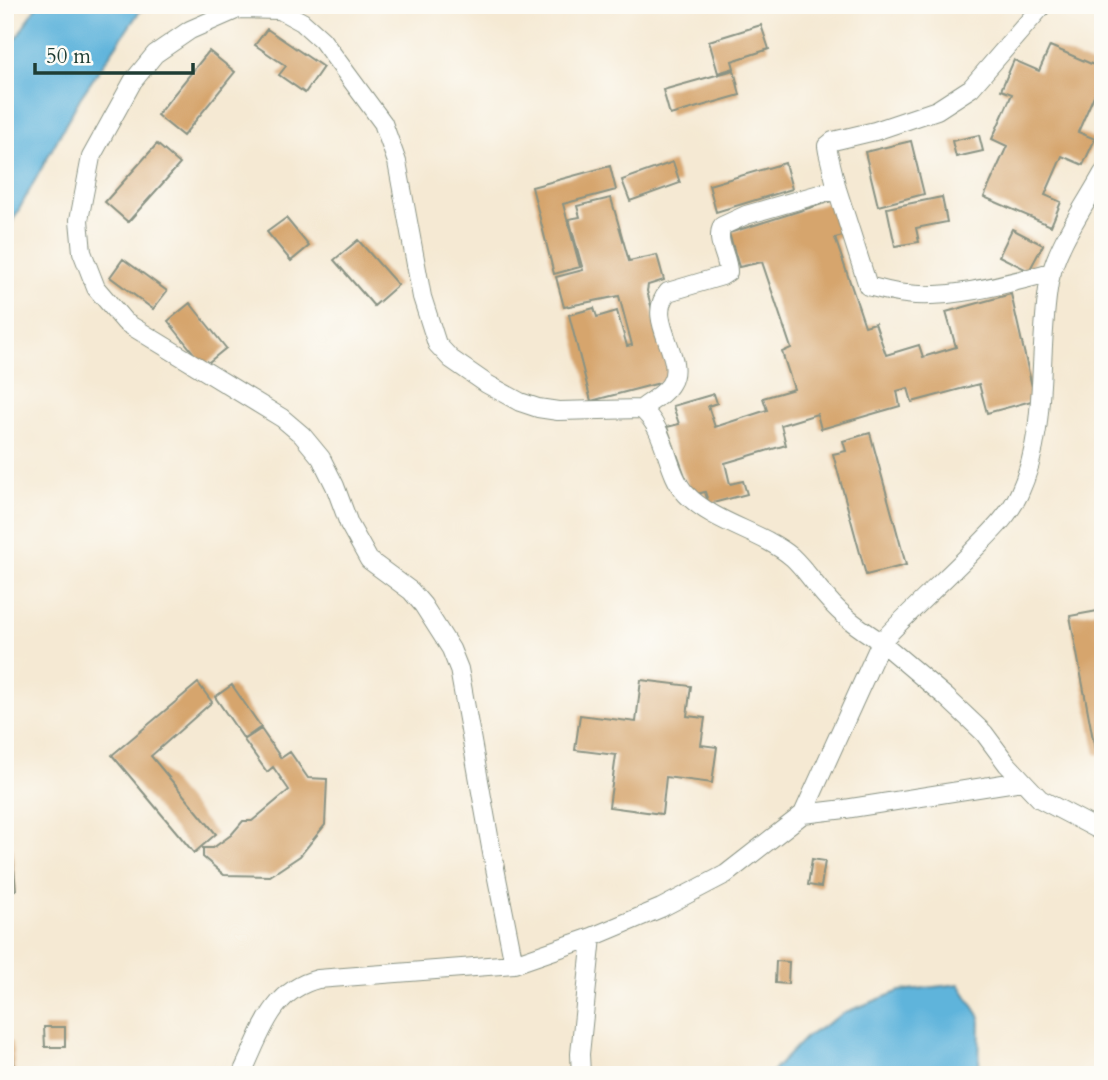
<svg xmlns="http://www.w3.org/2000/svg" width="1108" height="1080" font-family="Cardo,serif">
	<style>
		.green { fill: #9dd182; stroke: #5e875b; stroke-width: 2 }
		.water { fill: #5fb4db; stroke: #3f7888; stroke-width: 2 }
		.building { fill: #d6a56d }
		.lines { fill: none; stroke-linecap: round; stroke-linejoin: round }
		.minor-casing { stroke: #8a9384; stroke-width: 20 }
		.minor { stroke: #fff; stroke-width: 18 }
	</style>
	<rect width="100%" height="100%" fill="#fdfcf7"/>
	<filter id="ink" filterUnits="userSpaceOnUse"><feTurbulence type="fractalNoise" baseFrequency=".0143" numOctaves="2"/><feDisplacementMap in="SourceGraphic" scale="14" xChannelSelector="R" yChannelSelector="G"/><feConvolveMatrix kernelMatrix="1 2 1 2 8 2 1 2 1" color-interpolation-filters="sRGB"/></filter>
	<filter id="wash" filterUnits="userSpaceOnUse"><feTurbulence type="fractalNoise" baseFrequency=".00686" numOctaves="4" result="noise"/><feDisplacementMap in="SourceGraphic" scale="28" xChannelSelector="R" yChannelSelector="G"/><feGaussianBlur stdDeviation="1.57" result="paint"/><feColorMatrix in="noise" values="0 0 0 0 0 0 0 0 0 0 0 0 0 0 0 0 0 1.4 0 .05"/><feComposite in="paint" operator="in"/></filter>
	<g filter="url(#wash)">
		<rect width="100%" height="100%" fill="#f5e9d3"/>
		<path class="green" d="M1103 313V473L1094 432 1098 338Z"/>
		<path class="water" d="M37 5H144L80 98 5 235V57Z
			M959 984 980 1017 979 1075H769L806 1037 846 1012 900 991Z"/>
		<g id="blocks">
			<path class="building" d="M761 25 769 49 732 61 734 68 718 73 709 41Z
				M267 29 323 67 305 93 279 75 286 66 255 45Z
				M1050 46 1103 69V95L1096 91 1078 132 1095 139 1083 165 1062 156 1045 195 1061 202 1051 226 984 197 1007 146 992 139 1012 94 1001 90 1014 60 1039 71Z
				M209 51 235 72 183 136 157 115Z
				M734 70 740 95 670 115 663 90Z
				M979 135 983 151 956 157 952 141Z
				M911 141 924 194 878 206 865 152Z
				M157 144 180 164 128 222 105 202Z
				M673 162 680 183 630 201 622 180Z
				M785 163 792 189 716 212 709 185Z
				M610 166 616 190 563 204 580 267 554 274 532 187Z
				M942 197 947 222 916 228 919 242 895 246 887 208Z
				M611 198 629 261 657 255 664 280 648 285 647 291 671 380 591 401 569 315 594 308 597 317 617 311 627 346 632 345 619 296 564 307 556 277 583 270 569 219 580 217 577 206Z
				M838 199 847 235 835 238 865 326 875 323 886 355 919 345 923 357 956 347 946 312 1011 294 1035 400 987 413 979 384 912 402 908 388 897 391 900 406 821 429 817 414 781 425 786 445 725 463 730 484 743 481 747 494 709 504 705 492 692 495 667 427 679 424 673 406 714 394 717 403 708 406 715 427 767 410 763 398 794 389 782 352 791 348 762 262 739 267 729 233Z
				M286 218 309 246 291 261 267 232Z
				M1012 229 1043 245 1029 271 999 256Z
				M358 240 398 285 374 306 334 260Z
				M123 259 167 291 153 309 110 277Z
				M190 303 226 348 204 366 168 321Z
				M870 433 906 565 866 575 833 454 846 451 843 441Z
				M1103 610V754L1096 755 1070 616Z
				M641 680 691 686 687 716 705 718 701 745 717 747 712 783 666 777 662 814 609 807 616 755 575 750 580 715 636 722Z
				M198 683 212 702 151 756 216 834 194 853 112 755Z
				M232 685 261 727 244 739 215 697Z
				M261 729 281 758 290 752 308 778 327 779 325 825 300 856 270 876 224 875 203 857V848H213L231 835 243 821H252L289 790 273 767 267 772 244 740Z
				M12 847 16 890 5 892V848Z
				M812 859 825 861 821 887 808 885Z
				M776 961 789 962 788 984 775 983Z
				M44 1027H65V1047H45Z
				M12 1041 15 1075H5V1042Z"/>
		</g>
	</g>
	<g filter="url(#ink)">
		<use href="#blocks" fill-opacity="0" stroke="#8a9384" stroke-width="2"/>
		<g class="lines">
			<g class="minor-casing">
				<path id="minor" d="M1043 5 971 88 937 110 875 131 833 141 827 146 828 152 837 189 868 286C880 289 893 293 906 294 949 300 1009 283 1052 272
					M1103 173C1085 206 1055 247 1049 283 1037 353 1049 429 1019 494 1008 518 986 537 968 556 939 585 909 612 881 642L946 697 984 733 1007 764 1040 799 1103 832
					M641 409C650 402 666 393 671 383 687 357 643 319 668 292L722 276 728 272C728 256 715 242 722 226L746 215 837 189
					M803 814 845 809 1022 781
					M241 1075C261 1035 270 991 318 979L514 964 592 937 661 908 726 874 803 814 881 642C861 629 843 617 827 598 815 585 805 569 792 557 761 531 715 524 686 494 665 471 667 428 641 409L558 411 538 408 520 402 487 384 451 359 437 344 422 297 397 162 383 123 322 40 302 22 280 10 238 9 190 30 155 54 133 81 91 157 79 220 82 252 96 288 125 322 282 418 302 435 321 458 335 486 349 524 369 560 411 591 423 605 451 649 459 669 492 853 514 964
					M581 1075 580 1054 592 937"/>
			</g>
			<use href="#minor" class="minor"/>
		</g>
	</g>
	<rect width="1108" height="1080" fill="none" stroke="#fdfcf7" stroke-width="28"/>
	<path d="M35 63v10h158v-10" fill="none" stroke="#1f3d34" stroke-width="3.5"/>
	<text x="46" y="63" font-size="21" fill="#1f3d34" stroke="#fdfcf7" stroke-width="5" paint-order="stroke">50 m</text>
</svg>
